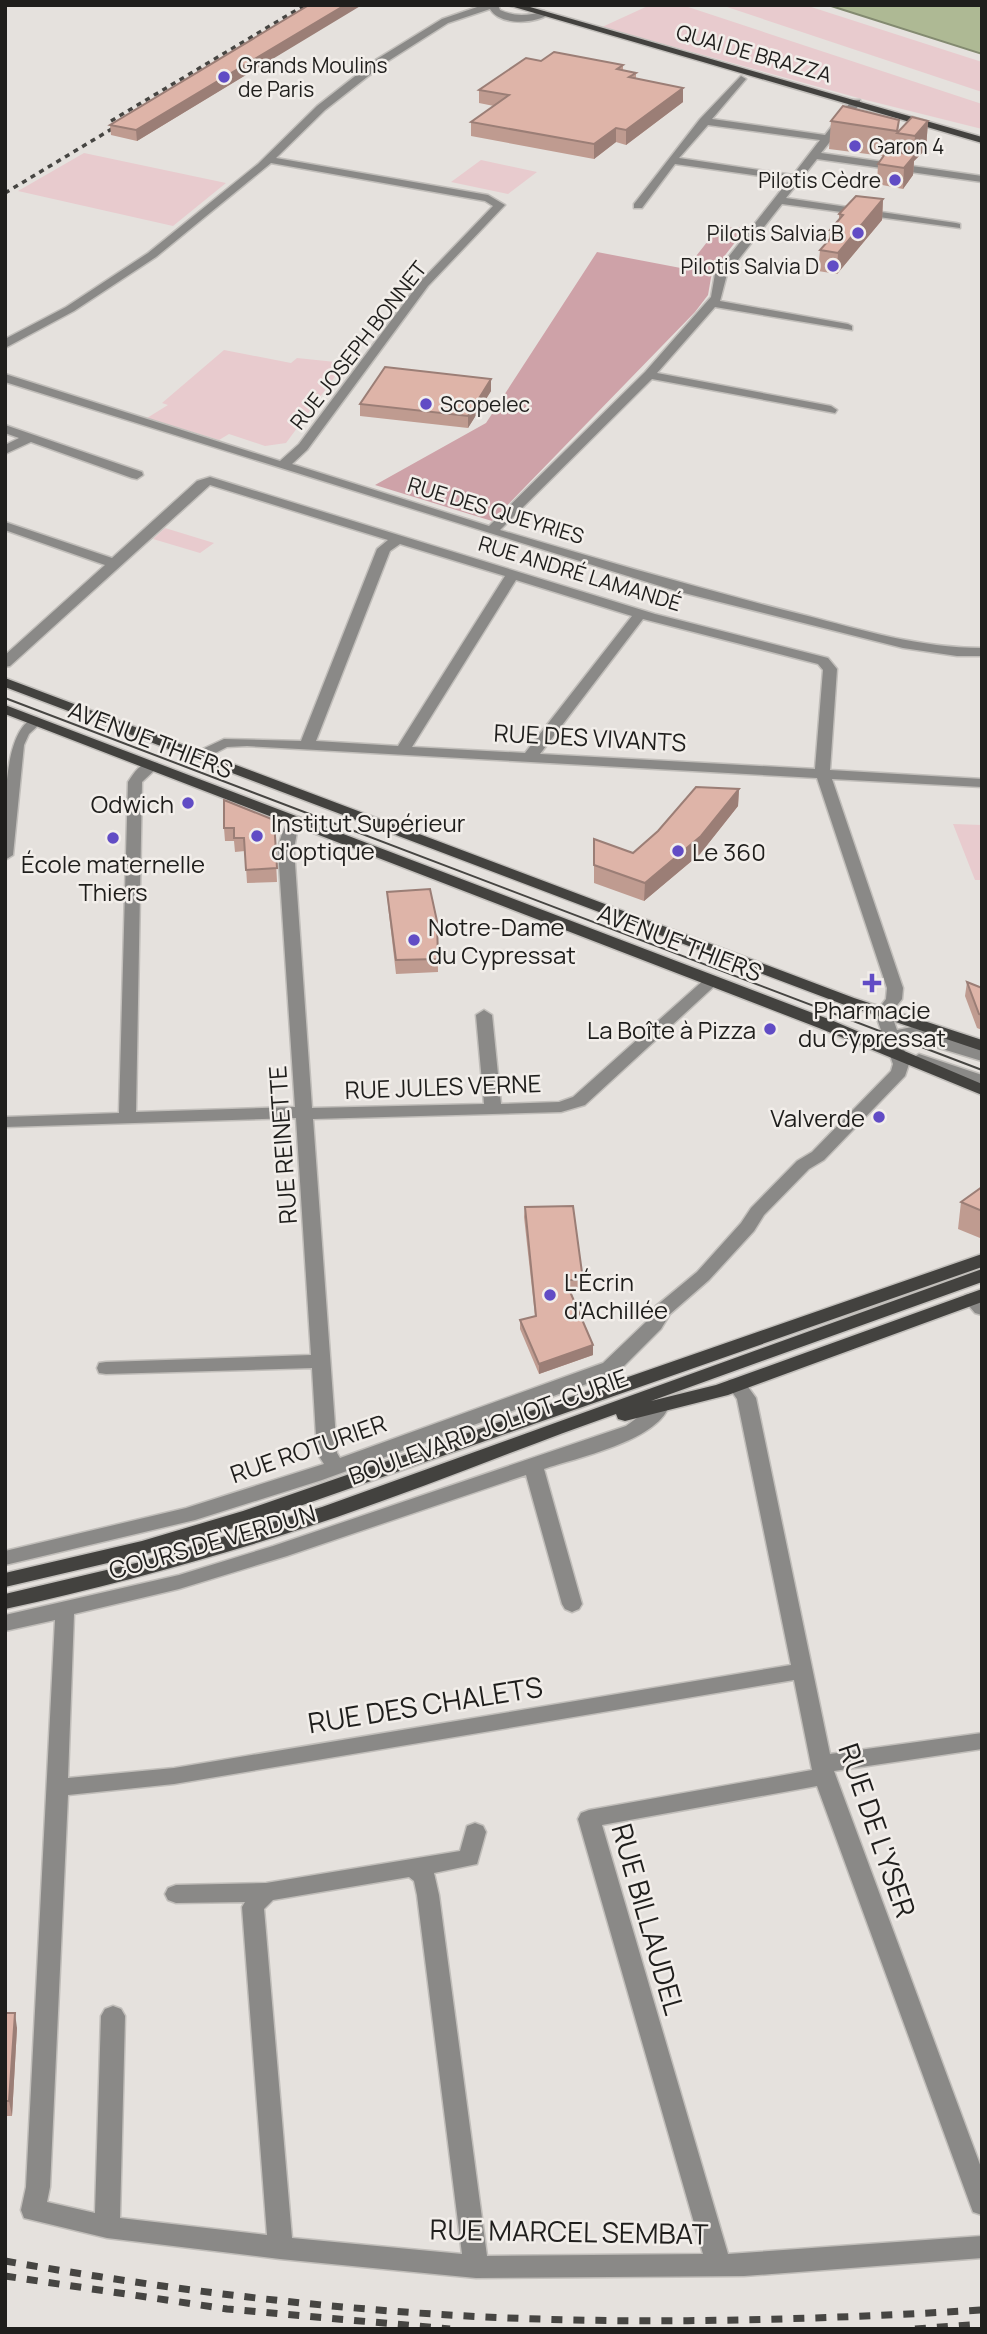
<svg xmlns="http://www.w3.org/2000/svg" width="987" height="2334" font-family="Manrope,sans-serif">
	<style>
		.green { fill: #e8cbce }
		.forest { fill: #cea2a8 }
		.water { fill: #aeb994; stroke: #838a70; stroke-width: 2 }
		.lines { fill: none; stroke-linecap: round; stroke-linejoin: round }
		.minor-casing { stroke: #c1beba; stroke-width: 3 }
		.major-casing { stroke: #c1beba; stroke-width: 3 }
		.minor { fill: #8a8987; fill-rule: evenodd }
		.major { fill: #43423f; fill-rule: evenodd }
		.tram { stroke: #464542; stroke-width: 2 }
		.rail-far1 { stroke: #464542; stroke-width: 3.5; stroke-dasharray: 5 5; stroke-linecap: butt }
		.rail { stroke: #464542; stroke-width: 7; stroke-dasharray: 11 11; stroke-linecap: butt }
		.wall { fill: #bf9b90 }
		.shaded-wall { fill: #9b7e76 }
		.building { fill: #deb4a8; stroke: #9b7e76; stroke-width: 2 }
		.poi-dot { fill: #614cc5; stroke: #f2eeea; stroke-width: 2.5 }
		.labels { text-anchor: middle; dominant-baseline: central; stroke-width: 5; stroke-linejoin: round; paint-order: stroke }
		.far-street-label { font-size: 21px; fill: #1f1e1c; stroke: #f2eeea }
		.far-poi-label { font-size: 21px; fill: #1f1e1c; stroke: #f2eeea; text-anchor: start }
		.street-label { font-size: 24px; fill: #1f1e1c; stroke: #f2eeea }
		.poi-label { font-size: 24px; fill: #1f1e1c; stroke: #f2eeea; text-anchor: start }
		.near-street-label { font-size: 28px; fill: #1f1e1c; stroke: #f2eeea }
	</style>
	<rect width="100%" height="100%" fill="#e5e1dd"/>
	<path class="green" d="M650 5H682L982 104V129L862 99 602 27Z
		M721 5H805L982 62V92Z
		M84 153 226 183 173 226 18 191Z
		M481 160 537 172 508 194 451 182Z
		M224 350 291 363 297 358 345 363 286 443 265 446 229 434 219 440 147 418 168 405 162 403Z
		M165 528 214 543 200 553 153 539Z
		M953 824 982 825V880H975Z"/>
	<path class="forest" d="M747 227 712 272 708 295 695 312 492 521 375 485 486 423 597 252 686 269 718 228Z"/>
	<path class="water" d="M828 5H982V54Z"/>
	<g class="lines">
		<g class="minor-casing">
			<path id="minor" d="M483 5H498L500 10C515 17 528 16 544 11L549 14C535 24 500 26 490 9L448 23 385 63 325 110 276 158 488 195 505 205 428 286 307 450 292 464 489 526 645 372 711 297 715 274 789 180 675 164 642 208H634V204L700 119 741 76 746 79 712 119 825 135 852 100H860V104L821 153 982 176V182L817 159 786 198 956 223 960 224V228L782 204 727 274 720 301 848 324 852 326V330L715 307 657 373 831 406 837 410 835 413 652 379 500 530C601 560 701 589 804 615 862 630 921 648 982 648V656H957L903 648 676 591 5 382V374L280 461 299 444 420 282 493 206 485 201 271 163 156 257 74 311 5 348V339L66 307 148 253 258 164 317 106 377 59 442 19ZM708 125 820 140 793 175 679 158Z
				M5 425 142 472 143 475 137 479 132 478 31 442 5 454V445L19 438 5 433Z
				M210 477 655 614 828 658 837 669 830 770 982 779V787L832 779 903 988 902 999 891 1013 897 1030 912 1027 982 1050V1061L906 1038 902 1043 909 1064 905 1076 824 1160 809 1169 764 1215 754 1231 709 1280 670 1314 661 1329 617 1373 322 1480 195 1520 5 1565V1551L186 1508 324 1464 317 1453 312 1368 106 1374 99 1373 97 1368 99 1363 106 1362 311 1355 296 1118 5 1127V1117L119 1113 128 782C135 771 143 759 157 763L159 766 142 782 136 1112 295 1107 278 849C281 835 284 822 299 817L307 822 297 832 294 849 312 1108 484 1104 476 1015 484 1010 492 1015 501 1104 559 1102 573 1097 706 978 712 976 720 981 585 1105 561 1112 313 1119 337 1453 340 1458 603 1363 647 1321 656 1306 697 1272 741 1223 751 1208 797 1161 812 1152 891 1071 893 1064 875 1013 886 999 887 988 817 778 247 746 227 747 204 759H194L192 756 194 753 224 739 301 741 377 549 388 540 210 485 10 666 5 667V655L105 565 5 530V522L112 558 197 481ZM400 544 505 576 398 746 316 741 390 551ZM516 580 632 616 525 753 412 747ZM643 619 818 664 823 670 815 769 540 754Z
				M36 717 43 721 29 734 24 745 13 855 5 860C5 825 0 728 36 717Z
				M919 1054 982 1075V1086L913 1063 911 1059Z
				M972 1293 982 1298V1315L975 1313 963 1299 965 1295Z
				M736 1379 743 1380 756 1398 830 1754 982 1733V1749L834 1771 982 2170V2215L973 2212 970 2204 817 1786 602 1825 728 2254 982 2236V2258L744 2276 476 2278 280 2259 107 2238 24 2218 21 2210 26 2187 55 1620 5 1631V1615L179 1575 273 1546 626 1426 649 1409 652 1401H666L669 1406C657 1441 576 1458 544 1469L582 1604 579 1609 572 1612 565 1609 562 1604 526 1475 287 1556 179 1589 74 1614 68 1778 174 1768 791 1665 737 1399 727 1385 729 1380ZM794 1680 812 1770 589 1810 581 1813 578 1819 703 2254 487 2256 439 1895 434 1873 477 1864 486 1832 483 1826 475 1823 467 1826 460 1851 266 1883 176 1885 168 1888 165 1894 168 1900 176 1903 245 1902 242 1907 267 2235 120 2218 125 2016 121 2009 113 2006 105 2009 101 2016 95 2213 47 2202 50 2187 68 1795 174 1784ZM409 1877 414 1881 417 1895 462 2254 292 2238 264 1909 273 1900Z"/>
		</g>
		<g class="major-casing">
			<path id="major" d="M507 5H523L982 137V143Z
				M5 678 854 998 982 1040V1051L842 1004 5 687Z
				M5 705 831 1020 982 1084V1095L819 1028 5 714Z
				M982 1254V1267L257 1521 142 1555 5 1587V1573L142 1541 243 1511Z
				M982 1269V1282L651 1401 716 1385 982 1289V1302L728 1395 625 1421 618 1419 616 1414C522 1447 431 1485 337 1517 228 1554 117 1584 5 1609V1594L136 1563 322 1507Z"/>
		</g>
		<use href="#minor" class="minor"/>
		<use href="#major" class="major"/>
		<path class="tram" d="M5 698 982 1070"/>
		<path class="rail-far1" d="M111 121 305 5
			M5 193 125 121"/>
		<path class="rail" d="M5 2261C125 2282 246 2299 367 2309 572 2327 777 2322 982 2310
			M5 2276 227 2309 450 2329
			M915 2329 982 2324"/>
	</g>
	<path class="wall" d="M296 44 137 141 111 135 110 125Z
		M541 61 623 65V71L636 73V79L683 102 626 145 616 142 594 159 471 136V122L494 106 479 103V90Z
		M899 120 898 132 928 121 926 149 914 161 913 175 903 189 877 184 878 164 883 156 829 149 831 121Z
		M883 199 882 220 837 274 818 271 820 250 829 239 830 230 839 220V214Z
		M491 391 468 428 360 416V404Z
		M739 789 738 806 700 854 644 901 594 883V839L633 853Z
		M274 820 277 882 247 883 245 851 235 852 234 841H225L224 828Z
		M387 892 437 921 438 972 396 974 388 906Z
		M967 982 982 988V1030L977 1028 965 996Z
		M982 1187V1237L980 1238 958 1229 961 1202Z
		M525 1207 583 1280V1289L570 1290 593 1345V1355L539 1374 520 1329V1320L535 1316 524 1217Z
		M5 2013 17 2028 12 2116H5Z"/>
	<path class="shaded-wall" d="M345 5H362L137 141 136 130Z
		M683 88V102L626 145V130Z
		M928 121 926 149 914 161 913 175 903 189 904 168 913 157 915 136Z
		M616 128V142L594 159V144Z
		M883 199 882 220 837 274 838 253Z
		M491 379V391L468 428V416Z
		M739 789 738 806 700 854 644 901 645 883Z
		M982 1221V1237L980 1238Z
		M593 1345V1355L539 1374V1364Z
		M15 2013 17 2028 12 2116 9 2101Z"/>
	<path class="building" d="M309 5H345L136 130 110 125Z
		M554 52 623 65 617 69 636 73 629 77 683 88 626 130 616 128 594 144 471 122 509 95 479 90 526 58 541 61Z
		M843 106 899 120 897 131 831 121Z
		M912 117 928 121 915 136 897 133Z
		M887 151 915 155 904 168 878 164Z
		M856 196 883 199 838 253 820 250 837 231 830 230 843 215 839 214Z
		M385 367 491 379 468 416 360 404Z
		M696 787 739 789 701 836 645 883 594 865V839L633 853 658 831Z
		M224 800 274 820 277 868 246 870 244 838H234V828H224Z
		M430 889 437 921 438 959 396 960 387 892Z
		M967 982 982 988V1015L979 1014Z
		M982 1187V1211L961 1202Z
		M573 1206 583 1280H565L593 1345 539 1364 520 1320 536 1316 525 1207Z
		M5 2013H15L9 2101H5Z"/>
	<g class="poi-dot">
		<circle cx="224" cy="77" r="7"/>
		<circle cx="855" cy="146" r="7"/>
		<circle cx="895" cy="180" r="7"/>
		<circle cx="858" cy="233" r="7"/>
		<circle cx="833" cy="266" r="7"/>
		<circle cx="426" cy="404" r="7"/>
		<circle cx="188" cy="803" r="7"/>
		<circle cx="257" cy="836" r="7"/>
		<circle cx="113" cy="838" r="7"/>
		<circle cx="678" cy="851" r="7"/>
		<circle cx="414" cy="940" r="7"/>
		<path d="M868.5 972.5h7v7h7v7h-7v7h-7v-7h-7v-7h7z"/>
		<circle cx="770" cy="1029" r="7"/>
		<circle cx="879" cy="1117" r="7"/>
		<circle cx="550" cy="1295" r="7"/>
	</g>
	<g class="labels">
		<g class="far-street-label">
			<text transform="translate(754 53) rotate(16)">QUAI DE BRAZZA</text>
			<text transform="translate(358 345) rotate(-52)">RUE JOSEPH BONNET</text>
			<text transform="translate(496 510) rotate(17)">RUE DES QUEYRIES</text>
			<text transform="translate(580 573) rotate(17)">RUE ANDRÉ LAMANDÉ</text>
		</g>
		<g class="far-poi-label">
			<text x="238" y="65">Grands Moulins<tspan x="238" dy="24">de Paris</tspan></text>
			<text x="869" y="146">Garon 4</text>
			<text x="881" y="180" text-anchor="end">Pilotis Cèdre</text>
			<text x="844" y="233" text-anchor="end">Pilotis Salvia B</text>
			<text x="819" y="266" text-anchor="end">Pilotis Salvia D</text>
			<text x="440" y="404">Scopelec</text>
		</g>
		<g class="street-label">
			<text transform="translate(590 737) rotate(3)">RUE DES VIVANTS</text>
			<text transform="translate(151 739) rotate(21)">AVENUE THIERS</text>
			<text transform="translate(680 942) rotate(21)">AVENUE THIERS</text>
			<text transform="translate(443 1086) rotate(-2)">RUE JULES VERNE</text>
			<text transform="translate(282 1145) rotate(-94)">RUE REINETTE</text>
			<text transform="translate(488 1426) rotate(-20)">BOULEVARD JOLIOT-CURIE</text>
			<text transform="translate(308 1448) rotate(-19)">RUE ROTURIER</text>
			<text transform="translate(212 1541) rotate(-16)">COURS DE VERDUN</text>
		</g>
		<g class="poi-label">
			<text x="174" y="803" text-anchor="end">Odwich</text>
			<text x="271" y="822">Institut Supérieur<tspan x="271" dy="28">d'optique</tspan></text>
			<text x="692" y="851">Le 360</text>
			<text x="113" y="863" text-anchor="middle">École maternelle<tspan x="113" dy="28">Thiers</tspan></text>
			<text x="428" y="926">Notre-Dame<tspan x="428" dy="28">du Cypressat</tspan></text>
			<text x="872" y="1009" text-anchor="middle">Pharmacie<tspan x="872" dy="28">du Cypressat</tspan></text>
			<text x="756" y="1029" text-anchor="end">La Boîte à Pizza</text>
			<text x="865" y="1117" text-anchor="end">Valverde</text>
			<text x="564" y="1281">L'Écrin<tspan x="564" dy="28">d'Achillée</tspan></text>
		</g>
		<g class="near-street-label">
			<text transform="translate(425 1704) rotate(-9)">RUE DES CHALETS</text>
			<text transform="translate(878 1830) rotate(71)">RUE DE L'YSER</text>
			<text transform="translate(649 1919) rotate(74)">RUE BILLAUDEL</text>
			<text transform="translate(569 2231) rotate(1)">RUE MARCEL SEMBAT</text>
		</g>
	</g>
	<rect width="987" height="2334" fill="none" stroke="#1f1e1c" stroke-width="14"/>
</svg>
